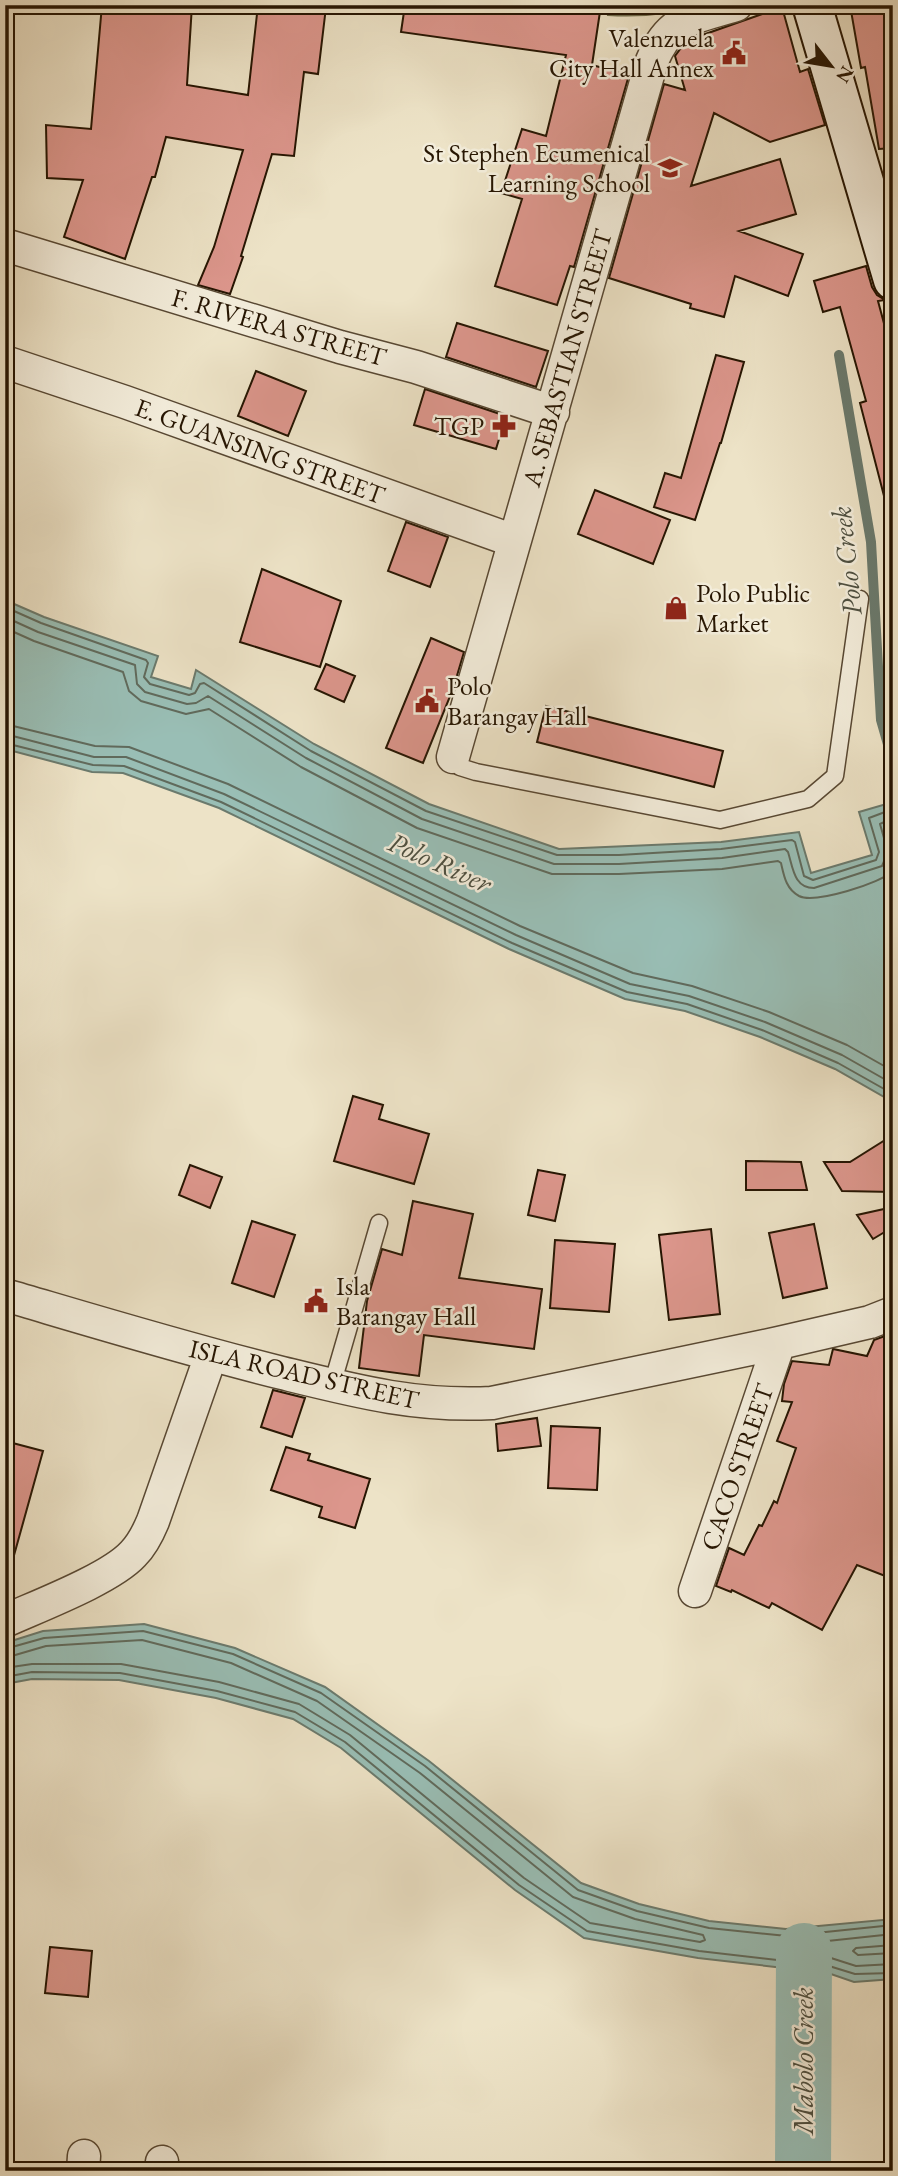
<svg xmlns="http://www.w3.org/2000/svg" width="898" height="2176" font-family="'EB Garamond',serif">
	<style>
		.green { fill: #b8c496; stroke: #6f6c4c; stroke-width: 2 }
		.water { fill: #99beb5; stroke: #6b7a6d; stroke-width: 2 }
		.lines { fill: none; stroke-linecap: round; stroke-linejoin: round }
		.shore { stroke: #606a5c; stroke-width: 2 }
		.stream { stroke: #6b7a6d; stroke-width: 10 }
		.river { stroke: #99beb5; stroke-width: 56 }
		.building { fill: #dc968c; stroke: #261502; stroke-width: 2 }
		.lane-casing { stroke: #584833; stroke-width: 19 }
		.street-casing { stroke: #584833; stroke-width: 35 }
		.secondary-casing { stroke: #261502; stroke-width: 42 }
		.lane { stroke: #f3eddb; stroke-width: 16 }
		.street { stroke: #f3eddb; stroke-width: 32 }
		.secondary { stroke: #f3eddb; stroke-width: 38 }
		.labels { text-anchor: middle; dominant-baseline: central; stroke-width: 5; stroke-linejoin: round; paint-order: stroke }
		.poi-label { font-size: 26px; fill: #261502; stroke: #f3eddb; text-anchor: end }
		.street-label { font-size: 26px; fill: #261502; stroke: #f3eddb }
		.water-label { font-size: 28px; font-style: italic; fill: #4e5041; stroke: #f3eddb }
	</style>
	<rect width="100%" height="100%" fill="#ede3c7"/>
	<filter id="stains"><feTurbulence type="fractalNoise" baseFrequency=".00286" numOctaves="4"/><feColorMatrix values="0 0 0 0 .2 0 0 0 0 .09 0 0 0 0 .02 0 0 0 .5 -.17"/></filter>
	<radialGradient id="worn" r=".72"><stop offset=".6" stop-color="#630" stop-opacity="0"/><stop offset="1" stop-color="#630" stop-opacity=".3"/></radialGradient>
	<path class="green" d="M609 5H699C668 15 640 17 608 15Z"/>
	<path class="water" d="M5 600 44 617 158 656 151 677 191 689 196 670 314 744 429 804 559 849 721 842 799 832 811 873 872 855 859 812 893 802V1102L835 1069 760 1037 685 1011 625 999 509 949 219 808 123 773 92 772 5 749Z
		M144 1624 235 1648 325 1687 429 1761 581 1883 639 1904 709 1921 786 1929 893 1919V1979L854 1982 828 1973 698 1958 584 1938 515 1890 341 1748 293 1719 216 1698 119 1680 32 1679 5 1684V1643L43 1631Z"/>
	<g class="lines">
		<path class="shore" d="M5 607 41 623 146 660 148 663 144 677 150 684 189 695 195 693 200 684 204 683 311 751 426 811 557 855H619L721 849 792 840 795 842 804 876 813 880 876 860 879 852 869 818 893 809
			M5 617 38 632 135 665 137 684 145 692 187 704 196 703 208 696 306 758 422 819 554 864H619L722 858 785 849 788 852C793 868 794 888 814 888L882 866 888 852 880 824 893 818
			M5 628 34 641 123 672 129 691 141 701 186 714 209 709 301 767 417 828 552 874H619L722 869 778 861 781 863C784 876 786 889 799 896 815 904 881 883 893 871
			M5 724 95 746 129 747 228 784 520 926 633 973 692 986 769 1012 847 1045 893 1071
			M5 734 94 757H126L224 794 516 935 630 984 689 996 765 1022 842 1055 893 1084
			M5 743 93 765 124 766 221 802 512 943 627 992 687 1004 762 1030 838 1063 893 1094
			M5 1649 44 1638 143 1631 233 1654 321 1693 425 1766 578 1890 637 1911 709 1928 787 1936 893 1925
			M5 1658 46 1646 142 1640 231 1663 317 1701 420 1773 573 1897 635 1919 703 1935 705 1940 700 1942 590 1923 524 1878 350 1735 299 1704 219 1682 121 1664H32L5 1668
			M5 1677 32 1672 120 1673 217 1691 295 1712 345 1742 519 1885 587 1931 699 1951 829 1966 855 1974 893 1973
			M893 1934 790 1945 786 1948 789 1952 831 1958 856 1966 893 1964
			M893 1945 856 1948 853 1951 858 1955 893 1953"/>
		<path class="stream" d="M839 355 871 542 881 720 893 762"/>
		<path class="river" d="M803 2171 804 1951"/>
	</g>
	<path class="building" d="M102 5H192L187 85 248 95 258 5 326 7 318 74 304 72 294 156 272 154 241 256 243 257 230 294 198 285 214 247 243 150 166 137 155 177H152L125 259 64 237 83 180 47 178 46 125 91 129Z
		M405 5H601L592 65 629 75 574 267 570 266 557 305 495 286 522 199 501 193 522 129 546 136 566 55 401 32Z
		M850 5H893V148L879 149 865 67 861 68Z
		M782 7 800 72 808 69 825 125 770 142 714 113 691 186 780 159 796 214 739 231 803 254 788 296 735 276 724 317 690 308 691 304 609 278 664 84 685 90 675 56 681 48 694 38Z
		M866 266 872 287 877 295 885 300 878 301 893 357V495L884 496 860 403 866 401 840 307 823 312 814 281Z
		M457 323 548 351 536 387 446 357Z
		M716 355 744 362 721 443H720L695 520 654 507 665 473 681 478Z
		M256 371 306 391 288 436 238 416Z
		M425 389 506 416 496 449 414 425Z
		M595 490 670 520 653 564 578 534Z
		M406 522 448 537 430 587 388 571Z
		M262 569 341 601 320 667 240 642Z
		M431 638 464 652 453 689 423 763 386 748Z
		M326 664 355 676 344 702 315 689Z
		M546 706 723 751 714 787 537 742Z
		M353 1096 383 1105 379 1119 429 1134 414 1184 334 1161Z
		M893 1135V1192L842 1191 824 1162H850Z
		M746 1161 801 1162 807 1190H746Z
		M190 1165 222 1177 210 1208 179 1195Z
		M538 1170 565 1175 555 1221 528 1215Z
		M413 1201 473 1214 459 1278 542 1289 534 1349 424 1335 419 1376 359 1368 367 1301 382 1249 402 1255Z
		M893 1207V1227L873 1239 857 1215Z
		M252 1221 295 1235 274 1297 232 1283Z
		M814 1224 827 1288 783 1298 769 1233Z
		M711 1229 720 1314 669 1320 659 1235Z
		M555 1240 615 1244 609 1312 550 1308Z
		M893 1333V1579L857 1565 822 1630 772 1603 769 1608 732 1590 731 1592 716 1586 729 1548 744 1555 759 1525 762 1526 774 1501 777 1503 796 1448 777 1441 792 1402 782 1401 784 1384 792 1361 829 1365 833 1349 867 1356 874 1340Z
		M273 1390 305 1398 292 1437 261 1427Z
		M537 1418 541 1446 498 1451 496 1424Z
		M551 1426 600 1428 597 1490 548 1488Z
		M5 1441 43 1451 13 1559 5 1558Z
		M286 1447 310 1454 308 1460 370 1479 355 1528 319 1517 322 1507 271 1490Z
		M50 1947 92 1951 88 1997 45 1993Z"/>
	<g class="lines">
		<g class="lane-casing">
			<path id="lane" d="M453 757 460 767 476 772 720 820 808 799 835 776 860 599
				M332 1385 379 1223"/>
		</g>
		<g class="street-casing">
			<path id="street" d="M5 245 340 347 416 367 553 412
				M5 362 125 402 514 541
				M453 757 652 61C670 17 694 18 736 5
				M5 1295C97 1322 189 1350 282 1373 355 1391 416 1407 492 1403L779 1343 870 1322 893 1313
				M695 1591 779 1343
				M5 1621C38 1606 110 1579 133 1554 142 1545 148 1533 153 1521L211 1355
				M83 2171 84 2156
				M161 2171 162 2162"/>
		</g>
		<g class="secondary-casing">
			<path id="secondary" d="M812 5 893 280"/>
		</g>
		<use href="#lane" class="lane"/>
		<use href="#street" class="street"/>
		<use href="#secondary" class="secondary"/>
	</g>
	<defs>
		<g id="civic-bare" transform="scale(1.89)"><path d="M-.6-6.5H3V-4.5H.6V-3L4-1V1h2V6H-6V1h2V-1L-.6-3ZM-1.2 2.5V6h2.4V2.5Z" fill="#8f2418" stroke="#f3eddb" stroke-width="2.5" paint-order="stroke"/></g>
		<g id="school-bare" transform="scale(1.89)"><path d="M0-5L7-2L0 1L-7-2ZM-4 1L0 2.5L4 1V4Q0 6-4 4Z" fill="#8f2418" stroke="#f3eddb" stroke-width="2.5" paint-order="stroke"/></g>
		<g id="pharmacy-bare" transform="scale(1.89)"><path d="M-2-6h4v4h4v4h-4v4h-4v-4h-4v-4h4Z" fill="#8f2418" stroke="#f3eddb" stroke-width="2.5" paint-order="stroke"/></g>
		<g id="shop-bare" transform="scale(1.89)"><path d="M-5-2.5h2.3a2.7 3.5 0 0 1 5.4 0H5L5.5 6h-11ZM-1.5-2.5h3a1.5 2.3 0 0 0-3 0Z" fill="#8f2418" stroke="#f3eddb" stroke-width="2.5" paint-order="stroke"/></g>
	</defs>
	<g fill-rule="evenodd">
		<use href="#civic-bare" x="734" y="53"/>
		<use href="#school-bare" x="670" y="168"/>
		<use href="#pharmacy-bare" x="504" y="426"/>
		<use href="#shop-bare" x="676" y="608"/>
		<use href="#civic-bare" x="427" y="701"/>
		<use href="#civic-bare" x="316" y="1301"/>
	</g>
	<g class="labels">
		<g class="poi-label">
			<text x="714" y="38">Valenzuela<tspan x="714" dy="30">City Hall Annex</tspan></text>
			<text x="650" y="153">St Stephen Ecumenical<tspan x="650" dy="30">Learning School</tspan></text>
			<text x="484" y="426">TGP</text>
			<text x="696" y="593" text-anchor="start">Polo Public<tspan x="696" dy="30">Market</tspan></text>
			<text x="447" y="686" text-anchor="start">Polo<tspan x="447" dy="30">Barangay Hall</tspan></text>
			<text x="336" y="1286" text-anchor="start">Isla<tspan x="336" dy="30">Barangay Hall</tspan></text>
		</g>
		<g class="street-label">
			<text transform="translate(279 327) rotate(16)">F. RIVERA STREET</text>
			<text transform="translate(567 358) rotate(-74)">A. SEBASTIAN STREET</text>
			<text transform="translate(260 451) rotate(20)">E. GUANSING STREET</text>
			<text transform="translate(304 1374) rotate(13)">ISLA ROAD STREET</text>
			<text transform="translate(737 1467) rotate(-71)">CACO STREET</text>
		</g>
		<g class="water-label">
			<text transform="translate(846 561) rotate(-96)">Polo Creek</text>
			<text transform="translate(440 862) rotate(24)">Polo River</text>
			<text transform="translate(803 2061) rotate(-90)">Mabolo Creek</text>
		</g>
	</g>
	<rect width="898" height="2176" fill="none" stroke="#ede3c7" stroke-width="28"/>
	<rect x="7" y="7" width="884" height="2162" fill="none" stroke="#261502" stroke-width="3.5"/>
	<rect x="14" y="14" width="870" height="2148" fill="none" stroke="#261502" stroke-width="2"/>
	<g transform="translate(831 66) rotate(121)" stroke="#f3eddb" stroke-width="5" paint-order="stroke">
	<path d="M0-5L12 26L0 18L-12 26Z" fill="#261502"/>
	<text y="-10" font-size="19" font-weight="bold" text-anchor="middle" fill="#261502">N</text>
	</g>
	<rect width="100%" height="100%" filter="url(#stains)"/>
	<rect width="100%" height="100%" fill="url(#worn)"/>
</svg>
